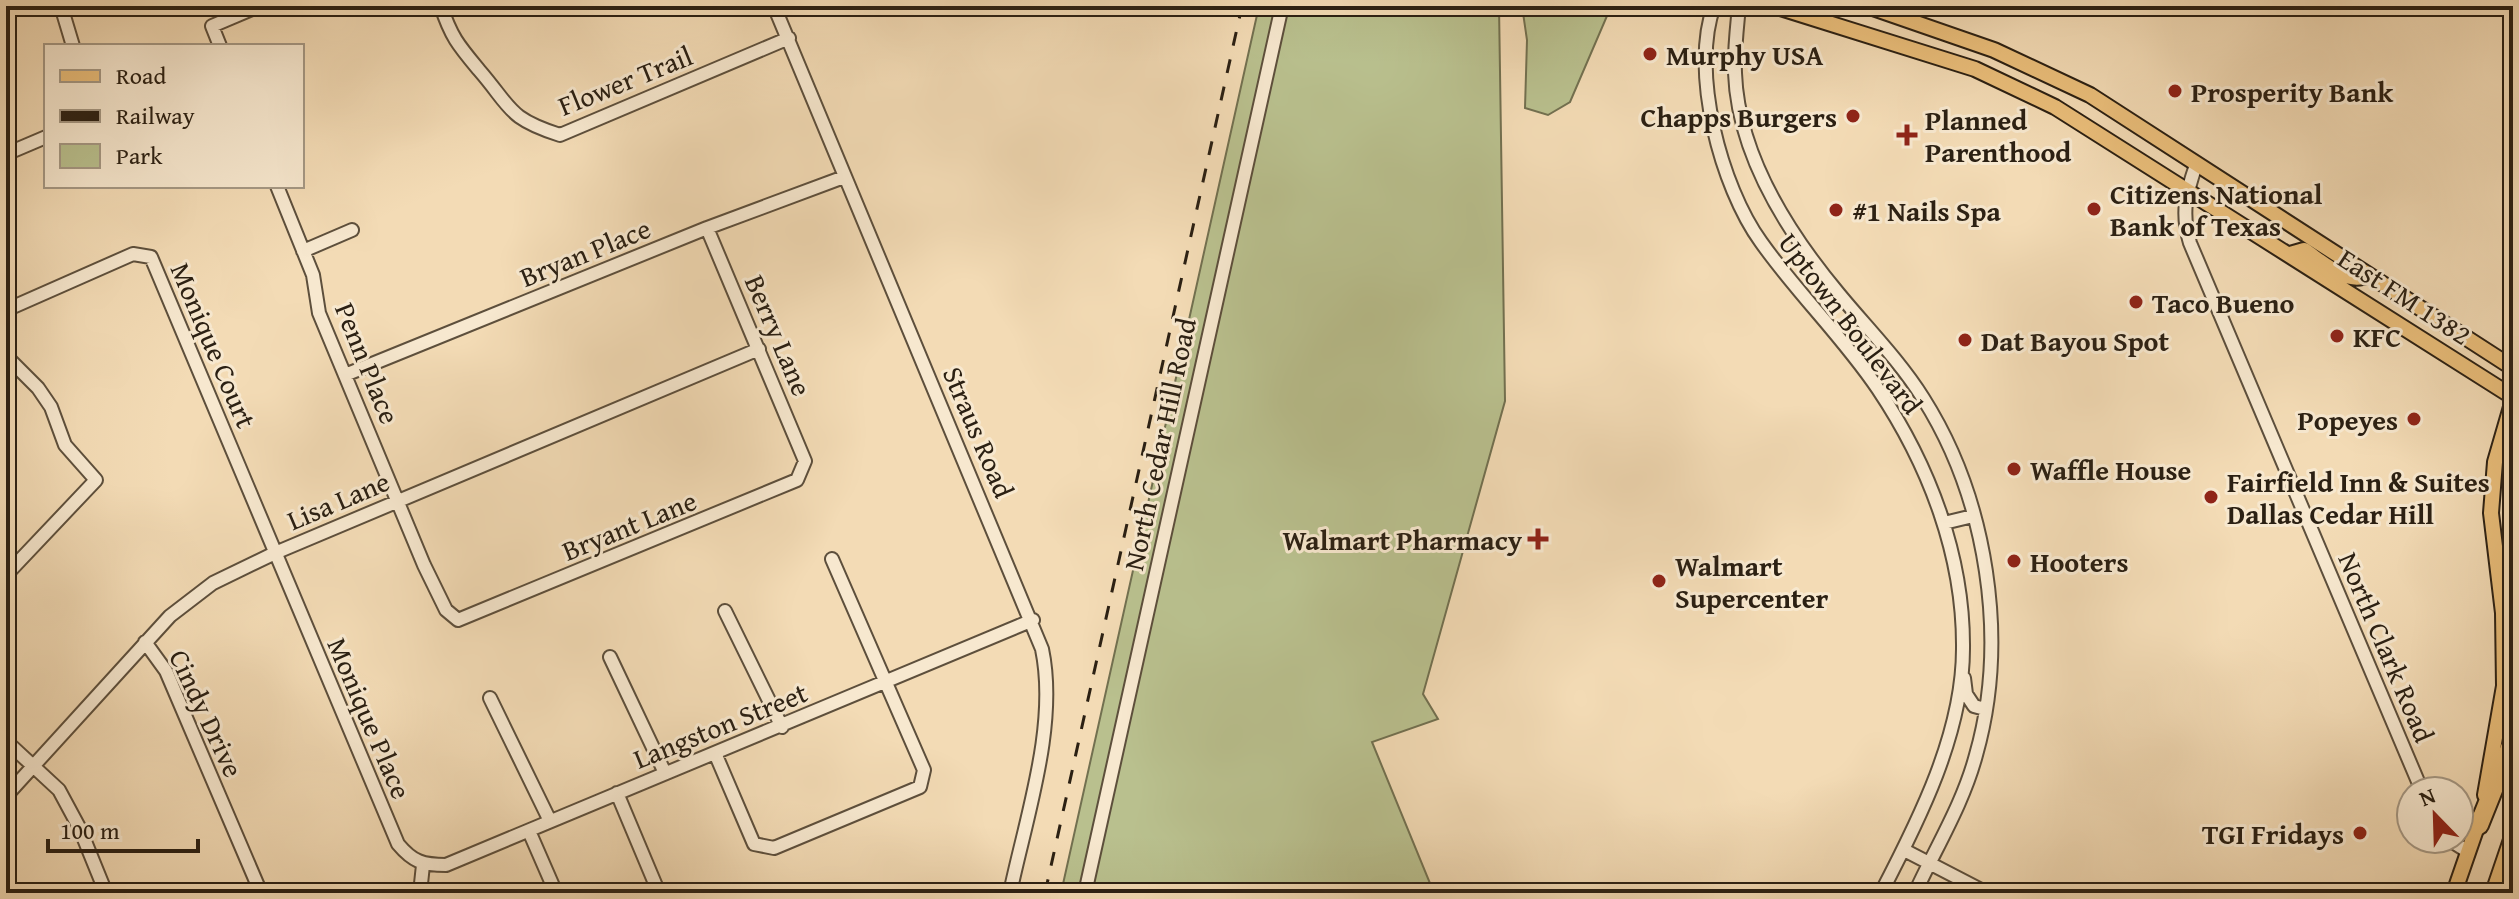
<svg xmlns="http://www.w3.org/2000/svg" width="2519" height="899" font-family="'Gentium Book Plus',serif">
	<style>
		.green { fill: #b9c08e; stroke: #727050; stroke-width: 2 }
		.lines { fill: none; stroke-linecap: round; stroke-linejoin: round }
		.minor-casing { stroke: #5d4f3c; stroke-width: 16 }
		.major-casing { stroke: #2b2013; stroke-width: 18 }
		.highway-casing { stroke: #2b2013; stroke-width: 22 }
		.minor { stroke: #f7e8cf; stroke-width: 12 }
		.major { stroke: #eabe7a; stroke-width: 14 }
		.highway { stroke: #eabe7a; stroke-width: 18 }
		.rail { stroke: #2b2013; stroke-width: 3; stroke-dasharray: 14 14; stroke-linecap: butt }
		.poi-dot { fill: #8f2418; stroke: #f7e8cf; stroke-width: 3 }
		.labels { text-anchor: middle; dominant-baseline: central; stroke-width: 6; stroke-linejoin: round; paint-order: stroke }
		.poi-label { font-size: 28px; font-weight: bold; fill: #2b2013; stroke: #f7e8cf; text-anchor: start }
		.street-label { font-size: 28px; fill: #2b2013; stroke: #f7e8cf }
	</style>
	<rect width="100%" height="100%" fill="#f3dbb5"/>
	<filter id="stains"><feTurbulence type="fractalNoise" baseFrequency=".0025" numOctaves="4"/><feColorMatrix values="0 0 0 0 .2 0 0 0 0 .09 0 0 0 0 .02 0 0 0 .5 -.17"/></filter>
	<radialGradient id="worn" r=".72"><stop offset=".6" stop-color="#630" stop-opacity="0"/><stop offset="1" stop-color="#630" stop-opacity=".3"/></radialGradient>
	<path class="green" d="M1259 6H1499L1505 401 1423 694 1438 719 1372 742 1434 893H1061Z
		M1522 6H1609L1610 9 1570 102 1548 115 1525 108 1527 40Z"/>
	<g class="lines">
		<g class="minor-casing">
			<path id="minor" d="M61 6 73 46
				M441 6C451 37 459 46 479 70 512 108 507 118 560 135L789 38
				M774 6 1042 649C1058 725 1026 817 1010 893
				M1714 6C1690 71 1721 187 1761 242 1797 293 1843 337 1878 389 1929 465 1964 556 1963 649 1963 733 1919 820 1881 893
				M1739 6C1737 28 1734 51 1735 73 1738 155 1788 233 1839 294 1867 328 1899 360 1923 398 1987 499 2009 639 1976 755 1963 804 1936 847 1915 893
				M220 46 212 26 259 6
				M6 154 46 137
				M2196 165C2186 194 2181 213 2190 243L2422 791
				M277 186 313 275 319 313 424 565 446 610 458 620 797 480 805 461 707 228
				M303 251 352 230
				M6 310 133 254 151 257 398 844C413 862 423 865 446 865L1033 620
				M6 356 38 388 51 407 65 445 96 480 6 575
				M345 375 707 228 844 177
				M1944 523 1973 516
				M725 611 782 727
				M145 642 166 671 261 893
				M610 657 665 773
				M1964 678 1966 694 1974 706 1985 709
				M490 698 550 821
				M6 741 59 790 80 829 106 893
				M715 753 754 844 774 848 920 787 924 770 832 559
				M617 793 659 893
				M6 796 170 616 213 583 275 553 759 349
				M529 831 556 893
				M2448 839 2467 851
				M1904 850 1987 893
				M420 893 423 865
				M1085 893 1282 6"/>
		</g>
		<g class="major-casing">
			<path id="major" d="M1774 6 1975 69 2055 107 2513 397
				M1867 6 1994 50 2090 95 2513 368
				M2290 254 2304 250C2321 261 2347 286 2368 275
				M2485 795 2504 686 2503 613 2491 513 2495 462 2513 400
				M2454 893 2481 815"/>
		</g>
		<g class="highway-casing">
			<path id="highway" d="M2479 825 2513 740
				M2495 893 2513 840"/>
		</g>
		<use href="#minor" class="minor"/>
		<use href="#major" class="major"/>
		<use href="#highway" class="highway"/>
		<path class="rail" d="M1045 893 1242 6"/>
	</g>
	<g class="poi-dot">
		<circle cx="1650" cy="54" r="8"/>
		<circle cx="2175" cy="91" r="8"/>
		<circle cx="1853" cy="116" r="8"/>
		<path d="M1903 123h8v8h8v8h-8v8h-8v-8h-8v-8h8z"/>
		<circle cx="2094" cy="209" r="8"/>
		<circle cx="1836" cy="210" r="8"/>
		<circle cx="2136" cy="302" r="8"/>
		<circle cx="2337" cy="336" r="8"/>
		<circle cx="1965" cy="340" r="8"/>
		<circle cx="2414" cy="419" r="8"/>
		<circle cx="2014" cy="469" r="8"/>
		<circle cx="2211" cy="497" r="8"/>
		<path d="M1534 527h8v8h8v8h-8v8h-8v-8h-8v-8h8z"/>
		<circle cx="2014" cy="561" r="8"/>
		<circle cx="1659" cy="581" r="8"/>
		<circle cx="2360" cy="833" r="8"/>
	</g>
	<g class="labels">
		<g class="poi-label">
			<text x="1666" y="54">Murphy USA</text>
			<text x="2191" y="91">Prosperity Bank</text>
			<text x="1837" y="116" text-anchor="end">Chapps Burgers</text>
			<text x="1925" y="119">Planned<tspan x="1925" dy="32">Parenthood</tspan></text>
			<text x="2110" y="193">Citizens National<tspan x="2110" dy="32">Bank of Texas</tspan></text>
			<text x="1852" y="210">#1 Nails Spa</text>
			<text x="2152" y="302">Taco Bueno</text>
			<text x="2353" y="336">KFC</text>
			<text x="1981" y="340">Dat Bayou Spot</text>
			<text x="2398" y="419" text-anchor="end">Popeyes</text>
			<text x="2030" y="469">Waffle House</text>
			<text x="2227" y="481">Fairfield Inn &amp; Suites<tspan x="2227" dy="32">Dallas Cedar Hill</tspan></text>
			<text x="1522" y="539" text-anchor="end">Walmart Pharmacy</text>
			<text x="2030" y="561">Hooters</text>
			<text x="1675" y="565">Walmart<tspan x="1675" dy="32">Supercenter</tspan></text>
			<text x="2344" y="833" text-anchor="end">TGI Fridays</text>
		</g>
		<g class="street-label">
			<text transform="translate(625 80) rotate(-22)">Flower Trail</text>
			<text transform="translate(585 252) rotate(-22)">Bryan Place</text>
			<text transform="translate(2405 296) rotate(33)">East FM 1382</text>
			<text transform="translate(1851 323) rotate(53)">Uptown Boulevard</text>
			<text transform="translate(779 335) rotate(67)">Berry Lane</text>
			<text transform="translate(214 345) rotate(67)">Monique Court</text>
			<text transform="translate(368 363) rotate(68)">Penn Place</text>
			<text transform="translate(979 432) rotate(67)">Straus Road</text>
			<text transform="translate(1159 444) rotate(-78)">North Cedar Hill Road</text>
			<text transform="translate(338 500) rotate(-23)">Lisa Lane</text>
			<text transform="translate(629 525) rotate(-22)">Bryant Lane</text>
			<text transform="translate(2387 647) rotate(67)">North Clark Road</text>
			<text transform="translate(207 713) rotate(65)">Cindy Drive</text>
			<text transform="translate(370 718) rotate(67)">Monique Place</text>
			<text transform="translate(720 725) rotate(-22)">Langston Street</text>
		</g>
	</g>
	<rect width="2519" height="899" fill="none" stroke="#f3dbb5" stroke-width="32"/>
	<rect x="8" y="8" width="2503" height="883" fill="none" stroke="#2b2013" stroke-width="4"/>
	<rect x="16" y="16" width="2487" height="867" fill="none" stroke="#2b2013" stroke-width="2"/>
	<rect x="44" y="44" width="260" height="144" fill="#f7e8cf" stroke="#a59884" stroke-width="2"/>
	<rect x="60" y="70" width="40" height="12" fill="#eabe7a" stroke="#a59884" stroke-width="2"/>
	<text x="116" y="84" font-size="24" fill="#2b2013">Road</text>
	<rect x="60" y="110" width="40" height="12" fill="#2b2013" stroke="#a59884" stroke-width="2"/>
	<text x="116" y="124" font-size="24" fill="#2b2013">Railway</text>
	<rect x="60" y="144" width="40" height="24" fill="#b9c08e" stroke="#a59884" stroke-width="2"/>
	<text x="116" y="164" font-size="24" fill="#2b2013">Park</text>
	<g transform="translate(2435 815) rotate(337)"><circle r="38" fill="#f7e8cf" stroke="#a59884" stroke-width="2"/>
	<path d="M0-6L14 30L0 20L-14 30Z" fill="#8f2418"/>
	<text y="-12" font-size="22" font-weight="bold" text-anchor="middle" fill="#2b2013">N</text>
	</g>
	<path d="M48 839v12h150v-12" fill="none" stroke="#2b2013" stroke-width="4"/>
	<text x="60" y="839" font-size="24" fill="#2b2013" stroke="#f7e8cf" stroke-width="6" paint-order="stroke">100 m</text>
	<rect width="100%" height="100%" filter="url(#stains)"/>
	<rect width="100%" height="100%" fill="url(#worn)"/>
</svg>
